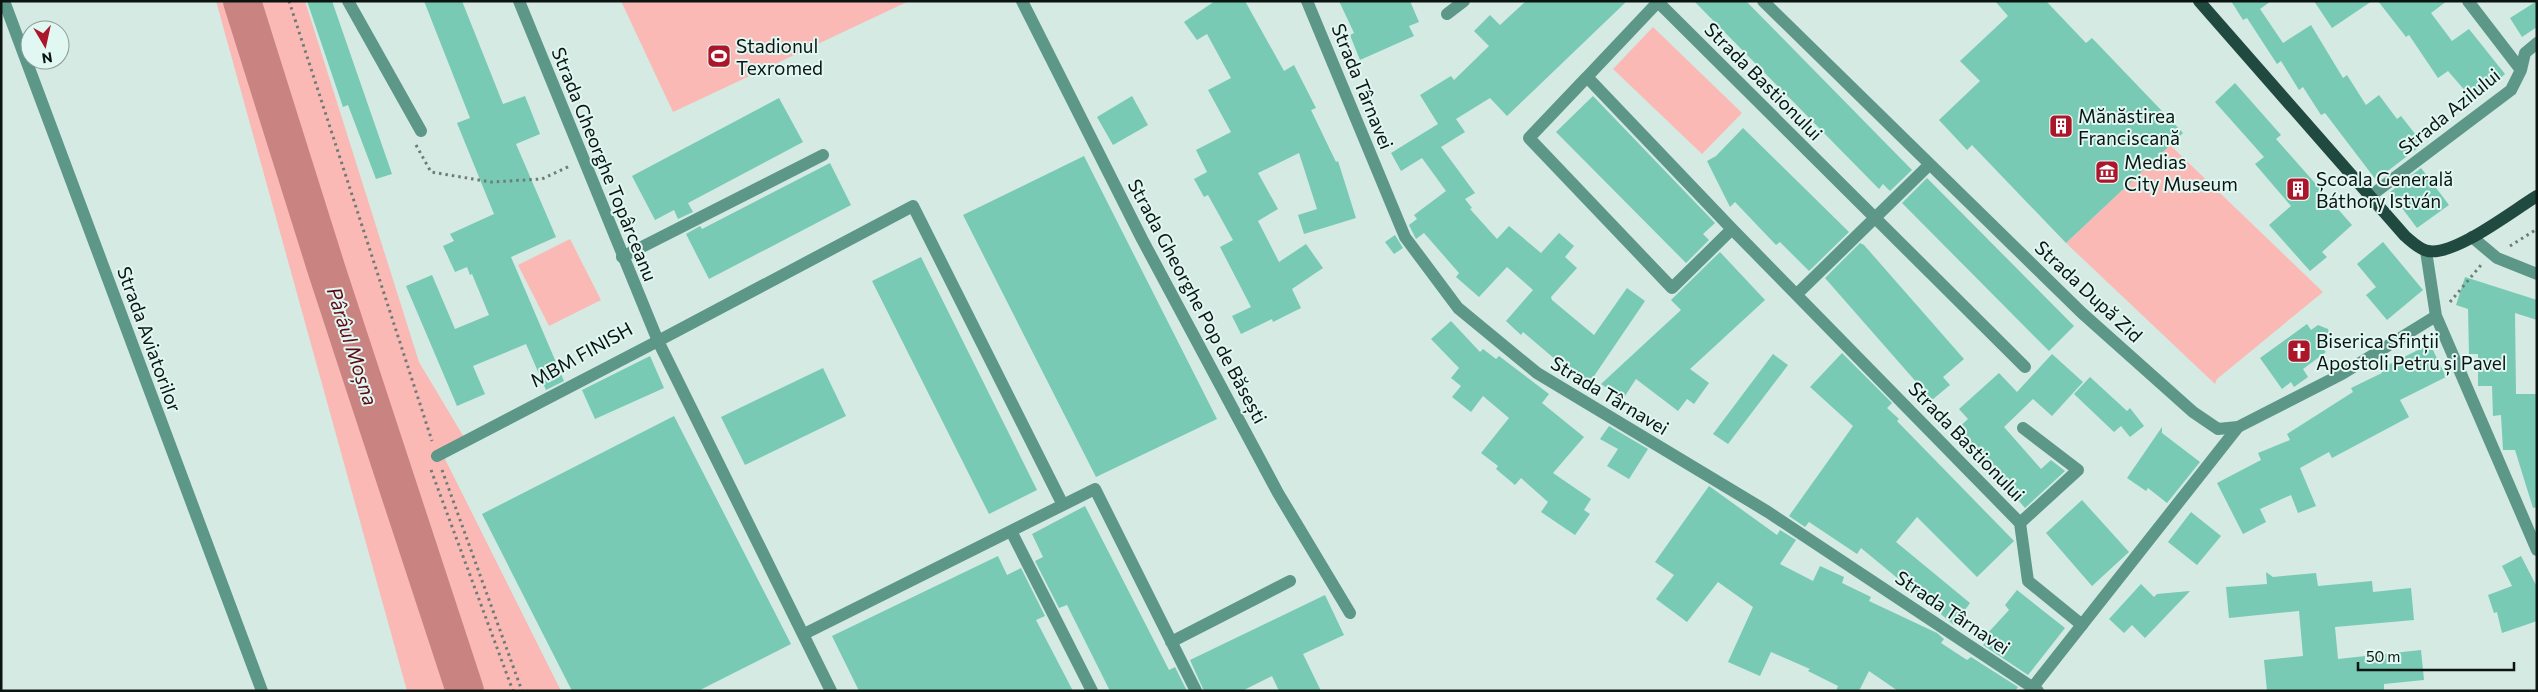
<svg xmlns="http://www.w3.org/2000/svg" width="2538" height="692" font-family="Commissioner,sans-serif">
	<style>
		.green { fill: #fbb9b6 }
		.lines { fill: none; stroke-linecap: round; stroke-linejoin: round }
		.river { stroke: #c98481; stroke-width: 38 }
		.building { fill: #78cab5 }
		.path { stroke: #6e7c77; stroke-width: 3; stroke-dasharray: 2.5 4; stroke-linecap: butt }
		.lane { stroke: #5c9788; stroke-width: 12 }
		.street { stroke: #5c9788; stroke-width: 12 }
		.primary { stroke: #204940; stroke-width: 12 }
		.labels { text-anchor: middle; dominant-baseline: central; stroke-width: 4; stroke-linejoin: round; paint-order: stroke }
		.poi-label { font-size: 19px; fill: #0c1411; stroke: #e1f7f1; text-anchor: start }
		.street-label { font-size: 19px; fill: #0c1411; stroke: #e1f7f1 }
		.water-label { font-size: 20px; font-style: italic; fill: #5f0914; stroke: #e1f7f1 }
	</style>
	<rect width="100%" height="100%" fill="#d4eae3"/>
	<path class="green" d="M216 1H242L313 225 245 1H305L419 362 465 439 441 451 561 691H407Z
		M621 1H909L673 112Z
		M1653 27 1742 113 1702 154 1613 69Z
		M2170 145 2323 292 2217 379 2215 384 2066 243Z
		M570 239 601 300 549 326 518 265Z"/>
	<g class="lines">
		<path class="river" d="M242 1 327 271 465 691"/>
	</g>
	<path class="building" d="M307 1H332L392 174 376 179 348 105 343 107Z
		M424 1H462L503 104 525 96 540 134 516 144 556 237 511 257 564 381 546 390 526 344 473 366 485 394 457 406 406 286 432 275 455 329 489 315 472 274 470 275 467 267 455 272 443 246 454 241 450 234 494 214 457 123 470 118Z
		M1215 1H1245L1284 71 1294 65 1316 108 1311 110 1336 162 1338 161 1356 218 1304 234 1298 215 1317 209 1299 153 1258 173 1278 209 1258 221 1279 262 1306 244 1323 268 1292 289 1301 308 1273 322 1272 319 1241 334 1232 316 1251 307 1220 247 1233 240 1208 195 1204 197 1194 179 1207 172 1196 150 1231 132 1208 90 1231 78 1207 34 1197 40 1184 22Z
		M1339 1H1410L1419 22 1409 26 1414 36 1360 60 1350 35 1354 33Z
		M1526 1H1627L1507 116 1490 98 1456 119 1465 132 1441 147 1475 193 1465 199 1472 208 1470 209 1497 239 1509 226 1541 253 1559 233 1574 246 1565 257 1577 268 1551 297 1552 300 1594 335 1627 288 1645 301 1590 382 1556 360 1523 332 1521 335 1506 321 1533 290 1507 267 1479 297 1456 277 1459 273 1424 233 1416 239 1409 225 1417 219 1414 215 1446 191 1422 158 1401 171 1391 153 1438 124 1420 95 1451 76 1454 80 1489 46 1474 31 1490 15 1500 25Z
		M1694 1H1746L1912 170 1890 191 1883 184 1879 189Z
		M1995 1H2046L2086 43 2092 38 2183 133 2066 243 1972 145 1967 150 1939 120 1980 81 1960 61 2008 16Z
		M2231 1H2271L2260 9 2283 43 2311 25 2343 78 2347 75 2366 105 2379 95 2397 119 2401 116 2423 144 2376 180 2325 113 2321 115 2303 87 2299 90 2281 61 2277 64 2247 18 2243 20Z
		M2314 1H2372L2332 28Z
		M2378 1H2447L2431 13 2452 41 2469 29 2505 74 2474 101 2448 71 2438 78 2409 35 2406 37Z
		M2537 1V27L2522 37 2510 18Z
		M2235 83 2281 135 2276 139 2352 225 2322 252 2327 257 2310 271 2269 225 2291 206 2255 164 2264 157 2215 102Z
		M1132 96 1148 125 1113 145 1097 117Z
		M1593 96 1715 223 1703 234 1709 240 1686 263 1556 132Z
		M779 98 803 142 688 203 693 212 678 219 674 210 655 220 632 176Z
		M1743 128 1849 232 1809 271 1780 242 1776 245 1735 202 1730 207 1707 161 1716 156Z
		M1084 156 1217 419 1096 477 963 215Z
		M830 163 851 205 709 279 686 234 700 226 702 229Z
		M2421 168 2449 205 2417 228 2390 192Z
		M1927 178 2074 326 2049 351 1902 203Z
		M1395 235 1403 248 1394 254 1385 242Z
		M2383 242 2423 290 2387 320 2366 295 2376 287 2357 264Z
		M1860 243 1864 245 1964 359 1943 377 1950 385 1932 400 1825 278Z
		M1720 252 1765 300 1690 369 1709 383 1694 404 1687 399 1678 411 1636 379 1623 399 1601 384 1681 310 1671 300Z
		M921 257 1037 490 989 514 872 281Z
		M2465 277 2537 300V320L2515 313 2516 394H2537V507L2533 508 2515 450H2503L2501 415 2493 416 2492 386H2478V354H2469L2468 309 2456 305Z
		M1451 321 1480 352 1483 349 1496 359 1499 356 1549 394 1542 403 1584 437 1553 473 1591 499 1584 510 1590 514 1575 535 1541 512 1548 502 1521 478 1515 485 1496 469 1498 466 1481 453 1509 418 1483 396 1471 412 1452 397 1461 386 1451 378 1459 368 1431 339Z
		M2307 324 2311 330 2318 325 2328 329 2331 343 2323 349 2326 352 2303 369 2308 377 2294 387 2291 382 2282 389 2260 358Z
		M2430 344 2446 377 2400 400 2409 417 2332 458 2329 452 2300 468 2316 506 2298 513 2291 495 2260 509 2266 522 2243 534 2217 483 2261 460 2258 453 2290 440 2287 434 2353 392 2351 388 2382 373 2380 369Z
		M1842 353 1892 403 1887 408 1899 419 1897 421 2014 541 1977 577 1917 517 1896 542 1970 603 1954 625 1925 601 1927 598 1907 586 1861 548 1857 554 1809 522 1805 527 1789 516 1853 426 1810 387Z
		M1773 354 1788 365 1728 444 1713 434Z
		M2052 354 2083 382 2052 416 2033 399 2004 427 2041 469 2051 460 2065 471 2025 508 1957 429 1968 419 1959 409 1999 373 2017 392Z
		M650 356 664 388 595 419 582 390Z
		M823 368 846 416 745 465 721 417Z
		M2090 377 2127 411 2130 408 2144 426 2130 437 2121 426 2114 432 2074 394Z
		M674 416 791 644 698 691H572L482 514Z
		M1609 426 1648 449 1629 479 1607 466 1618 449 1600 439Z
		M2162 427V433L2200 462 2167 503 2148 488 2146 491 2127 478Z
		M1709 486 1777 535 1780 530 1796 540 1780 564 1813 581 1820 566 1844 577 1842 583 1871 597 1869 601 1937 633 1944 639 1941 643 1967 660 1971 657 2018 687 2015 691H1898L1869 671 1859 691H1836L1838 686 1808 671 1810 669 1771 652 1760 676 1728 662 1753 607 1718 582 1687 622 1656 599 1674 575 1655 562Z
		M2082 500 2129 552 2092 586 2046 533Z
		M1085 506 1169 670 1175 667 1187 691H1110L1067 605 1059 608 1035 561 1043 557 1032 534Z
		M2191 512 2221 536 2197 565 2168 542Z
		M998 556 1007 575 1021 568 1045 616 1036 620 1073 691H859L832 636Z
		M2521 556 2537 587V621L2502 633 2497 612 2494 613 2488 595 2512 586 2502 566Z
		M2266 572 2273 577 2316 573 2318 586 2372 581 2373 592 2411 588 2414 620 2335 627 2338 659 2421 650 2424 680 2384 684V691H2267L2264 660 2303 656 2299 611 2229 618 2226 587 2267 584Z
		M2141 584 2154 597 2157 594 2190 591 2145 638 2132 625 2124 633 2109 619Z
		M2017 590 2065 628 2028 675 1983 645 1990 638 1986 635 2009 610 2005 605Z
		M1325 595 1344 635 1303 654 1321 691H1279L1272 676 1242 691H1204L1190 660Z"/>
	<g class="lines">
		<path class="path" d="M289 1 432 441
			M416 145 431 172 491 182 542 179 570 166
			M2510 246 2537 229
			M2450 302 2481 265
			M431 470 513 691
			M442 470 522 691"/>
		<path class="lane" d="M4 1 262 691
			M1447 14 1464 1
			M622 257 823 155
			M658 341 831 691
			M437 456 658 341 913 206 1063 505
			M2020 523 2078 470 2023 428
			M1011 531 1092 691
			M804 634 1095 489 1196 691
			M1171 642 1290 581
			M2033 687 2238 427"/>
		<path class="street" d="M348 1 421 131
			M519 1 658 341
			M1022 1 1142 239 1278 493 1350 613
			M1307 1 1405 237 1458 308 1537 373 1768 512 2038 691
			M1763 1 2082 313 2193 412 2218 429 2238 427 2342 374 2436 316
			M2468 1 2521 70
			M1587 77 1658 2 2025 367
			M2369 197 2511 90 2521 70 2525 53 2537 43
			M1732 229 1672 288 1529 138 1587 77 1732 229 2020 523 2028 581 2082 625
			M2472 237 2497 258 2537 274
			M2426 251 2436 316 2537 550
			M1797 294 1929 165"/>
		<path class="primary" d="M2199 1 2405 236C2411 241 2420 250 2428 251 2455 256 2512 211 2537 196"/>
	</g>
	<defs>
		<g id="stadium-square" transform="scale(1.25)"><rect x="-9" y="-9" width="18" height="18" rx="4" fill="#ac162b" stroke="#e1f7f1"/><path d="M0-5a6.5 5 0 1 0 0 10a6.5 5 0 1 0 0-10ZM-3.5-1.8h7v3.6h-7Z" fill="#fff"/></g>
		<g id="building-square" transform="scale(1.25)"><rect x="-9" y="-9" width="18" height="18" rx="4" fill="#ac162b" stroke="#e1f7f1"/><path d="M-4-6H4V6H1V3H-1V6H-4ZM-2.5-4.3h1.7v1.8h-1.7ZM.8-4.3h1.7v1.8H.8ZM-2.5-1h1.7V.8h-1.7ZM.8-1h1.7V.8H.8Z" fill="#fff"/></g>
		<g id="museum-square" transform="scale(1.25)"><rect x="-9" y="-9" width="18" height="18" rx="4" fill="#ac162b" stroke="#e1f7f1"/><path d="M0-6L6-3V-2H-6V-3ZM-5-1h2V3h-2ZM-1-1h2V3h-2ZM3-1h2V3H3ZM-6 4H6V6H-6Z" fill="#fff"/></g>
		<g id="church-square" transform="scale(1.25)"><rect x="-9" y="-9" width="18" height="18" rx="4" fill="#ac162b" stroke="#e1f7f1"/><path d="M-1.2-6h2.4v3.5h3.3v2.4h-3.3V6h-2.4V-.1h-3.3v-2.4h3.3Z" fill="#fff"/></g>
	</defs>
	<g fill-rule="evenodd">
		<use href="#stadium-square" x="719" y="56"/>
		<use href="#building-square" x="2061" y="126"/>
		<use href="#museum-square" x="2107" y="172"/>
		<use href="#building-square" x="2298" y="189"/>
		<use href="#church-square" x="2299" y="351"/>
	</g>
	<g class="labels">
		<g class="poi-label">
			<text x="736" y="45">Stadionul<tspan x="736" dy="22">Texromed</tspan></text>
			<text x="2078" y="115">Mănăstirea<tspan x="2078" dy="22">Franciscană</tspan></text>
			<text x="2124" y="161">Medias<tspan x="2124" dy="22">City Museum</tspan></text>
			<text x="2316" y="178">Școala Generală<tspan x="2316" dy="22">Báthory István</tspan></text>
			<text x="2316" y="340">Biserica Sfinții<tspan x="2316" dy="22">Apostoli Petru și Pavel</tspan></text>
		</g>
		<g class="street-label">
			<text transform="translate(1764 81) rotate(45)">Strada Bastionului</text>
			<text transform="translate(1363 86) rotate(68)">Strada Târnavei</text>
			<text transform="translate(2449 111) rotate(-39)">Strada Azilului</text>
			<text transform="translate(605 164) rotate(68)">Strada Gheorghe Topârceanu</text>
			<text transform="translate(2089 291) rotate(43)">Strada După Zid</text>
			<text transform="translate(1198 301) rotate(62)">Strada Gheorghe Pop de Băsești</text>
			<text transform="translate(150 339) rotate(70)">Strada Aviatorilor</text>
			<text transform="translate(581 354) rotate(-29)">MBM FINISH</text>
			<text transform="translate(1610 395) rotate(31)">Strada Târnavei</text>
			<text transform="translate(1967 441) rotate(46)">Strada Bastionului</text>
			<text transform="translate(1953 612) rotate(34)">Strada Târnavei</text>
		</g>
		<g class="water-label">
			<text transform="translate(353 346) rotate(72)">Pârâul Moșna</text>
		</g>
	</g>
	<rect width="2538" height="692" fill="none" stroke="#0c1411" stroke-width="5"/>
	<g transform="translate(45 45) rotate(171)"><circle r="24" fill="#e1f7f1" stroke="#8c9c97"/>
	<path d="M0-4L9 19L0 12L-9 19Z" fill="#ac162b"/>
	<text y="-8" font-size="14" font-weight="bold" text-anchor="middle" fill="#0c1411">N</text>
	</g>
	<path d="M2358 662v8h156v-8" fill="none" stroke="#0c1411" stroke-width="2.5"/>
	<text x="2366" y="662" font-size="15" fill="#0c1411" stroke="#e1f7f1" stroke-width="4" paint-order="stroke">50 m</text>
</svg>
